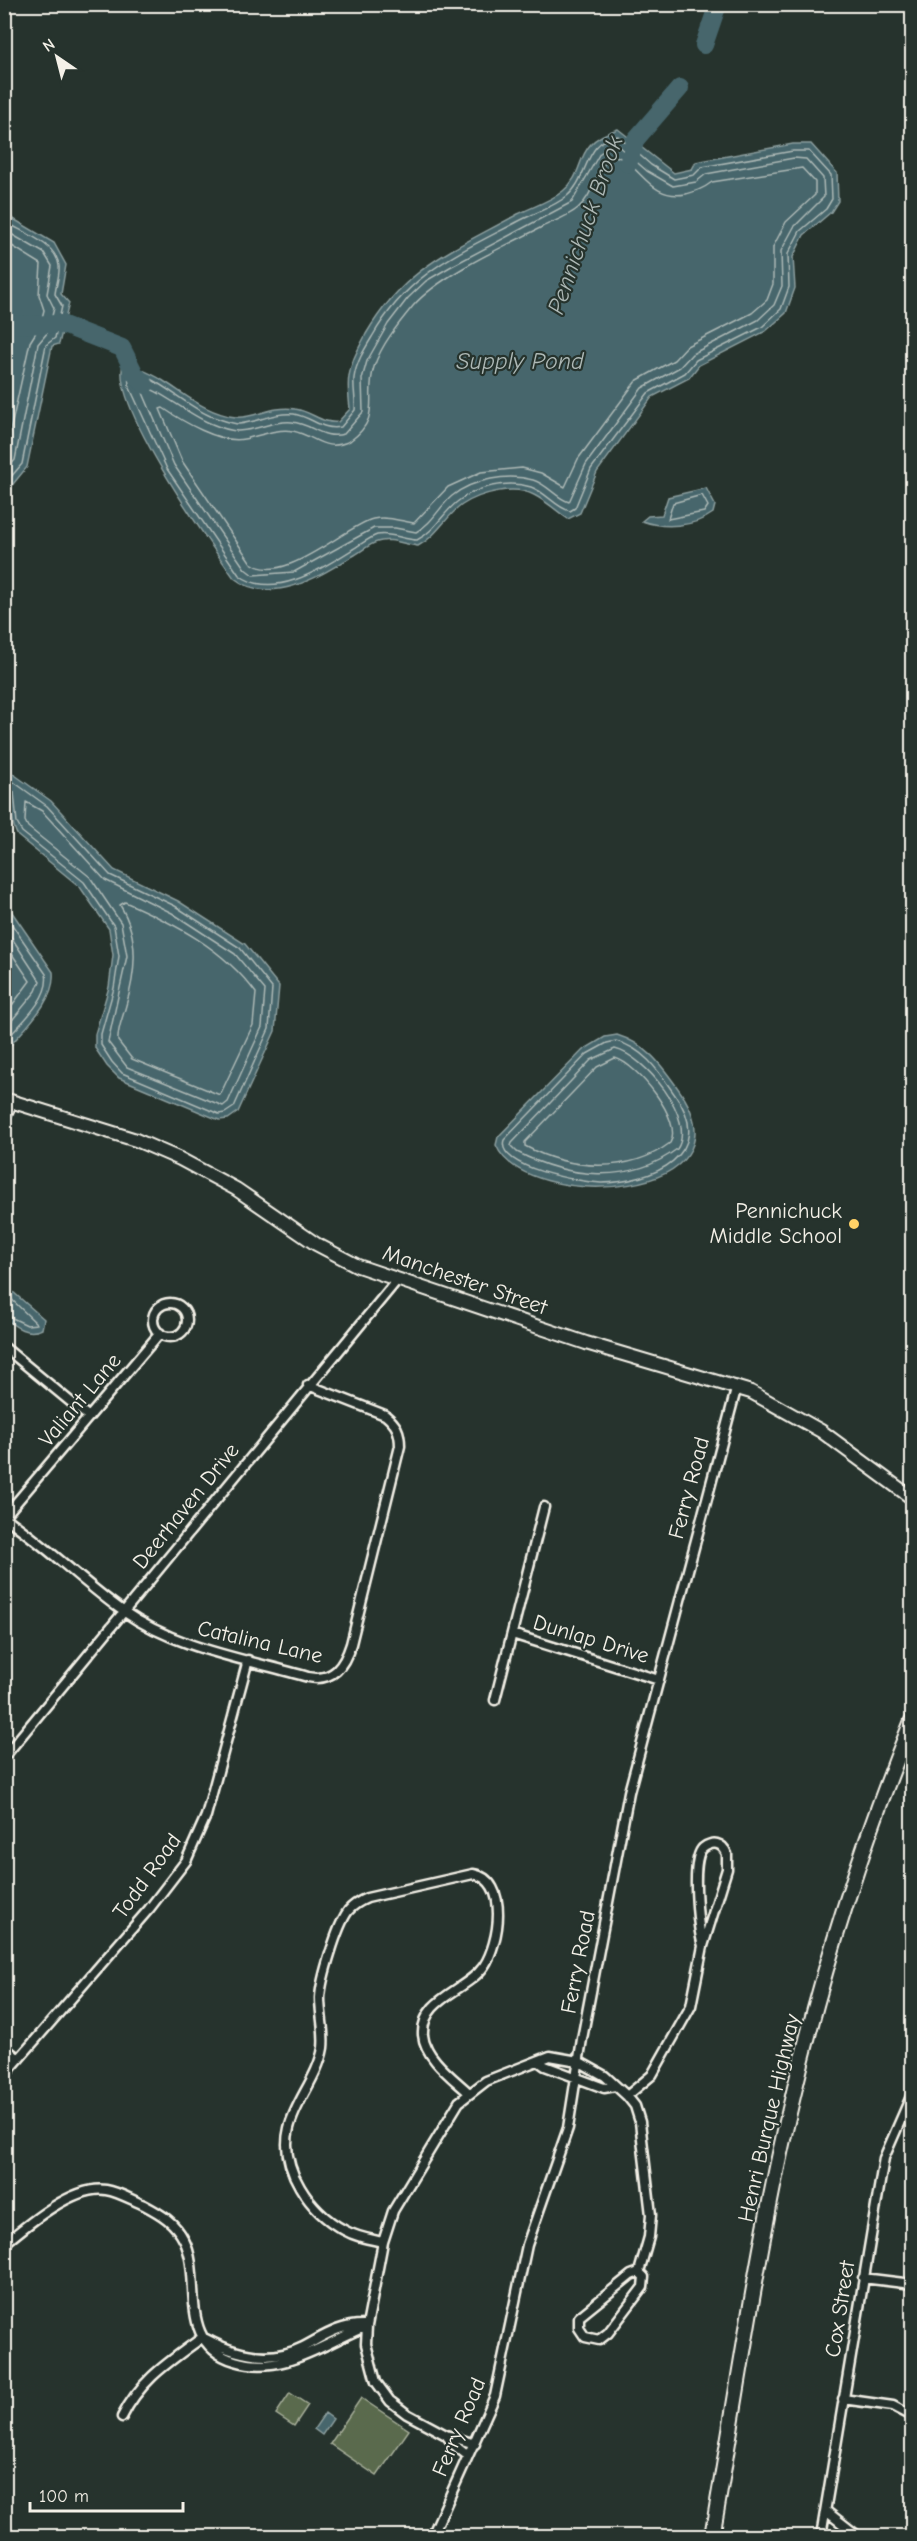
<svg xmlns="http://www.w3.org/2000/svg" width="917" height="2541" font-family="'Comic Neue',sans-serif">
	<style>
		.green { fill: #5a6b4d; stroke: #a7ae9a; stroke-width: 1.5 }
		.water { fill: #46666c; stroke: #8c9e9e; stroke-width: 1.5 }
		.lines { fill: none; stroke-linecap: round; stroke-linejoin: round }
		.shore { stroke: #aeb9b6; stroke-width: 1.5 }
		.river { stroke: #46666c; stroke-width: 18 }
		.street-casing { stroke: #f4f1e8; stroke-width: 13 }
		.secondary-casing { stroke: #f4f1e8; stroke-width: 16 }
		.primary-casing { stroke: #f4f1e8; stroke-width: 18 }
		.street { stroke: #26332d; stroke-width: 8 }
		.secondary { stroke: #26332d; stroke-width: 12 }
		.primary { stroke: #26332d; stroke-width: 14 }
		.poi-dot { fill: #ffd166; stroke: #26332d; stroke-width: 2 }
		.labels { text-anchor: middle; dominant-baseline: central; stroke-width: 4.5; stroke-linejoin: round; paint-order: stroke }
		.poi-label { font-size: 22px; fill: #f4f1e8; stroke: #26332d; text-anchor: end }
		.street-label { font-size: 22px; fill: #f4f1e8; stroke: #26332d }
		.water-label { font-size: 24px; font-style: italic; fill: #aeb9b6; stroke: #26332d }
	</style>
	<rect width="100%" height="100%" fill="#26332d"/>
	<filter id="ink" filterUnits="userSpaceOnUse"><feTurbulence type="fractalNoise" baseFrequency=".0167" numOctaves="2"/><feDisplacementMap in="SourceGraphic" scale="12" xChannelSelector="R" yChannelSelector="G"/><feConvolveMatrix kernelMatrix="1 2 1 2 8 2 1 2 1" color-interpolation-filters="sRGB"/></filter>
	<g filter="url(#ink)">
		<path class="green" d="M290 2393 308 2405 294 2426 276 2414Z
			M361 2398 409 2430 377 2476 330 2444Z"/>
		<path class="water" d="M618 129 674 173 692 169 696 162 793 144H811L837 173 838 201 831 212 804 235 793 257 795 288 786 313 766 331 699 365 689 378 652 397 597 472 580 513 568 519C557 511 546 501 534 495 514 484 480 493 462 505 445 517 437 536 418 546 405 545 390 537 377 542 369 544 361 552 353 556 320 576 271 607 234 578 210 544 106 399 124 362 136 368 150 372 162 380 185 394 207 414 236 417 252 419 273 405 295 409 311 411 322 424 338 422L350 409C349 398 347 387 349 376 351 361 359 348 366 334 405 267 453 250 518 214 532 207 551 201 563 191 588 172 571 143 618 129Z
			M5 214 54 243 66 265 61 294 69 303 59 344 52 346 27 467 5 494Z
			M706 488 715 505 713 513C694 527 664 529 642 521L648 516 662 515 668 497Z
			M5 768 51 801 114 870 178 901 245 944 279 986 275 1031 238 1112 228 1119 219 1120 119 1078 107 1066 95 1048V1034L109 987 113 955 109 929 80 887 18 836C8 821 15 801 5 790Z
			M5 902 53 972C56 1002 22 1030 5 1052Z
			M617 1035C646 1044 660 1063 677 1087 761 1202 524 1213 496 1145L498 1137 583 1050 605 1037Z
			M5 1285 44 1319 42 1329C28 1336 15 1327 5 1318Z
			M325 2413 333 2419 322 2435 314 2429Z"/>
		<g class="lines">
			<path class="shore" d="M618 136 651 165 674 179 694 175 702 167 793 151H809L831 175 832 199 826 209 800 231 788 254 789 287 781 309 762 327 696 360 685 373 648 393 591 469 575 508 570 511C556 508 546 492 531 487 509 480 476 486 457 502 442 514 435 531 417 540 404 540 391 532 377 535 369 538 360 545 353 549 323 568 273 601 239 575L167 469 129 386 128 373C150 370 189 409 213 417 220 419 232 424 239 424 258 422 274 412 294 414 312 417 322 431 341 427L355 410C356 400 353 389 354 378 356 363 364 350 372 337 408 273 457 254 519 221 534 213 554 207 567 196 589 178 584 140 618 136Z
				M610 146 617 145 647 171 673 186 696 182 706 174 794 158 806 159 823 178 824 197 794 227 781 251 782 286 774 305 758 320 692 354 680 367 642 388 586 464 569 502C556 498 547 484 533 480 508 473 473 479 452 496 439 507 432 524 416 532L395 528H374L294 572 253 575 245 569 174 465 140 386C153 385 193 418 212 424 219 427 230 431 238 431 257 431 273 420 292 422 313 424 322 440 344 434L363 412 362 379 367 361 388 324 408 298 426 281 450 267 572 202 600 153Z
				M613 155C641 163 648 201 686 194 696 191 703 189 712 182L802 168 815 182V195L786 222 773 247V284L767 300 752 313 687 346 674 360 636 381 578 459 565 487 541 473 522 468 481 472 448 487 414 523C401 521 388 516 373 519 345 526 283 587 251 563L182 461 160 409 163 408C182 421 220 444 244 439 260 436 276 428 293 431 316 436 324 453 350 441 383 417 364 398 374 367 381 345 399 323 413 306 440 275 505 246 542 227 554 221 569 216 578 208 595 194 595 168 613 155Z
				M4 221C21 232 57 243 59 266 60 275 56 285 55 294L62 306 55 338 46 345 22 464 4 485
				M4 230 44 253 52 266 47 294 54 308 48 332 38 344 15 460 4 473
				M4 241 41 264 39 295 44 310 40 326 30 342 4 459
				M702 495 708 506 704 512 668 519 673 503Z
				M4 775 47 806 110 875 175 906 240 948 272 988 269 1029 234 1107 225 1113 219 1114 122 1073 112 1062 101 1045V1034L114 988 119 956 114 926 84 882 22 832 17 823 14 792 4 786
				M26 802 42 811 105 880 172 913 235 954 265 990 262 1027 228 1102 223 1106 127 1067 108 1042 127 956 121 923 90 877 28 827 25 821Z
				M125 902C175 924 223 948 256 993L253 1025 220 1095 132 1059 118 1041C117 1031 122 1019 125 1009 136 973 140 938 120 905Z
				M4 913 46 974C51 998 19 1025 4 1042
				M4 926 40 981 36 991 4 1030
				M4 942 30 981 4 1016
				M616 1041C645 1049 659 1072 675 1095 718 1154 651 1183 601 1183 582 1182 495 1168 504 1140L587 1054 607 1043Z
				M615 1049C645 1056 697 1119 677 1149 630 1185 567 1178 517 1152L511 1146 512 1143 591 1060Z
				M615 1058C637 1064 684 1121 670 1143 629 1174 569 1170 525 1146V1142L597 1067Z
				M4 1292 37 1324 27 1325 4 1314"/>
			<path class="river" d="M704 45 718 4
				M628 164 636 139 680 88
				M4 325 61 324 122 348 135 374 145 385"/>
			<g class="street-casing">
				<path id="street" d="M153 1320a17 17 0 1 1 34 0a17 17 0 1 1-34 0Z
					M4 1347 89 1417
					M4 1517C46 1545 82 1582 123 1611 177 1649 246 1659 308 1677 333 1682 344 1666 351 1644L400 1446C400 1431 396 1424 385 1415L308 1385
					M4 1517 160 1333
					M512 1634 659 1680
					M495 1700 544 1507
					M4 1757 398 1279
					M4 2047 19 2059
					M538 2061 545 2066 604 2088 615 2086
					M4 2076 149 1909 186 1861 206 1816 248 1660
					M627 2096 652 2075 691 2006 703 1946 727 1869V1854C722 1842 713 1841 703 1848 690 1859 698 1928 703 1946
					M383 2242C369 2239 356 2237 344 2230 310 2212 279 2168 289 2128 296 2100 318 2077 323 2048 325 2031 320 2015 320 1998 321 1979 337 1926 348 1911 353 1905 360 1901 367 1898L473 1874C510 1880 499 1944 484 1966 467 1991 421 1998 423 2035 425 2058 453 2078 468 2092
					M4 2244C28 2224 74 2185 106 2190 119 2192 132 2200 144 2205 161 2214 175 2222 184 2240 204 2279 175 2343 235 2361 284 2376 324 2343 367 2326
					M863 2278 912 2284
					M206 2339C236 2355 271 2363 303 2347 324 2336 339 2325 363 2325
					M843 2399 893 2406 912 2416
					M122 2417C141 2379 169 2362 203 2337
					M446 2435 453 2444 468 2456
					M475 2444 446 2435 407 2414 390 2401 376 2382 366 2344 367 2326 383 2242 393 2211 459 2102 486 2081 550 2056 578 2061 605 2076 627 2096 635 2106 640 2122 651 2215 649 2237 639 2272 631 2275 579 2317V2328L585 2337 599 2340 608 2333 643 2287 644 2277 639 2272
					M826 2511 858 2536
					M432 2536 495 2396 527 2245 568 2128 582 2039 629 1792 737 1386
					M821 2536 884 2158 912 2094"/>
			</g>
			<g class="secondary-casing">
				<path id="secondary" d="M4 1099 136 1140 180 1159 236 1189 316 1244 358 1266 586 1343 751 1392 821 1431 912 1498
					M4 1116 11 1102"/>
			</g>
			<g class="primary-casing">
				<path id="primary" d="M712 2536C738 2390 758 2241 793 2096 823 1968 862 1843 912 1721"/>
			</g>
			<use href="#street" class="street"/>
			<use href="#secondary" class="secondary"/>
			<use href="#primary" class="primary"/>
		</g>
	</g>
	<circle class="poi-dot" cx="854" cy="1224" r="6"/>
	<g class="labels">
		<g class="poi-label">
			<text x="842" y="1211">Pennichuck<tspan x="842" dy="25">Middle School</tspan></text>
		</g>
		<g class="street-label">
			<text transform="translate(465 1280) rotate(19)">Manchester Street</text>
			<text transform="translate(80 1400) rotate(-50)">Valiant Lane</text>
			<text transform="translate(689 1488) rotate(-75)">Ferry Road</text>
			<text transform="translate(186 1506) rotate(-51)">Deerhaven Drive</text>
			<text transform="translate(591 1639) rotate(17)">Dunlap Drive</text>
			<text transform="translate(260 1642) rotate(13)">Catalina Lane</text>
			<text transform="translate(147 1876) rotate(-54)">Todd Road</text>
			<text transform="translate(578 1962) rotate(-79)">Ferry Road</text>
			<text transform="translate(769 2118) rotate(-77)">Henri Burque Highway</text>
			<text transform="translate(840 2309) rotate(-81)">Cox Street</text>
			<text transform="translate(459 2427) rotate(-67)">Ferry Road</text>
		</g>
		<g class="water-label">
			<text transform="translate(585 225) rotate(-71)">Pennichuck Brook</text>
			<text x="520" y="361">Supply Pond</text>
		</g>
	</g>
	<rect width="917" height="2541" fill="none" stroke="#26332d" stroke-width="24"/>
	<rect x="12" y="12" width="893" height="2517" fill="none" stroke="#f4f1e8" stroke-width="2" filter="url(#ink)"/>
	<g transform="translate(57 57) rotate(325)" stroke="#26332d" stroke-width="4.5" paint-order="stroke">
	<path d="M0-4.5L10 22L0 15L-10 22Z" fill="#f4f1e8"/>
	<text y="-9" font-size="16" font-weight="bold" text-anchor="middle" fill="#f4f1e8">N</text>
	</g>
	<path d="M30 2502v9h153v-9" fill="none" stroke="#f4f1e8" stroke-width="3"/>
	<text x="39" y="2502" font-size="18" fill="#f4f1e8" stroke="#26332d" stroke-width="4.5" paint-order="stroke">100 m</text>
</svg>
